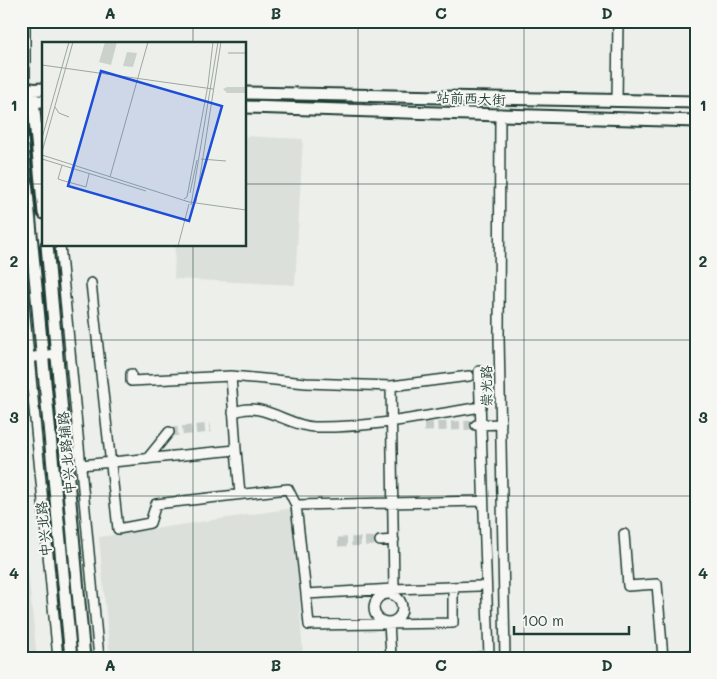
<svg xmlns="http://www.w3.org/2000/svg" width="717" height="679" font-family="Mali,'LXGW WenKai TC',sans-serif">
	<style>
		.built { fill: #dce0db }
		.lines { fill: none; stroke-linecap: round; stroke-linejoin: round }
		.minor-tunnel { stroke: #c4cbc6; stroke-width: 9; stroke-dasharray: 9 4.5; stroke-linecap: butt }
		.minor-casing { stroke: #1f3d34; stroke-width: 12 }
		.major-casing { stroke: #1f3d34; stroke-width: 15 }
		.minor { stroke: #f6f6f2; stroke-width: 9 }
		.major { stroke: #f6f6f2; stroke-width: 11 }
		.grid { fill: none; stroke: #1f3d34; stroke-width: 1; stroke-opacity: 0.55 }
		.labels { text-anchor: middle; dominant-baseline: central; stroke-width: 4; stroke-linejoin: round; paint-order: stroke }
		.street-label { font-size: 14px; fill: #1f3d34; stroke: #f6f6f2 }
		.inset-road { fill: none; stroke: #9ba8a1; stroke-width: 1 }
		.view { fill: #1d4ed8; fill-opacity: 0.15; stroke: #1d4ed8; stroke-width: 2.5 }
		.inset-edge { fill: none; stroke: #1f3d34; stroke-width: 2.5 }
		.neatline { fill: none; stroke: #1f3d34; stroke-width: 2 }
		.grid-label { font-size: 16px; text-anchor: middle; font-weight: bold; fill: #1f3d34 }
	</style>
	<rect width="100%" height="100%" fill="#edefea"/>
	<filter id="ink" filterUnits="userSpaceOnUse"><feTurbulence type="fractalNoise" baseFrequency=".02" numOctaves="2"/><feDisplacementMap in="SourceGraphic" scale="10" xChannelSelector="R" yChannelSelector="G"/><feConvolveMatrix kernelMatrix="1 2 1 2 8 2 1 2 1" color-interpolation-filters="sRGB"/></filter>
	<g filter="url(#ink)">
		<path class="built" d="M245 136 303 139 295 285 174 279 175 245H245Z
			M21 501 37 658H21Z
			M294 508 303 658H110L99 537Z"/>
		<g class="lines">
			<path class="minor-tunnel" d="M424 427 476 425
				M169 432 211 428
				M338 542 380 541"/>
			<g class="minor-casing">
				<path id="minor" d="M25 89V21
					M617 101 618 22 639 21
					M500 114 499 336 505 658
					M60 245 99 658
					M21 274 58 658
					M91 283 118 529 150 523 156 504 288 489 296 505 483 501
					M21 359 55 354
					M231 376 306 383 391 386 469 376
					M233 413C261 399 287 426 314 427 370 428 425 416 481 407
					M476 425 501 424
					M236 450 240 494
					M147 459 169 432
					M81 465 236 450 231 376 131 381V374
					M296 505 306 594 394 589 391 386
					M624 534 628 586 657 584 663 658
					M380 541 394 540
					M306 594 309 625 453 623V587
					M374 608a14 14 0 1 1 28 0a14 14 0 1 1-28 0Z
					M394 595V589L479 586
					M389 622 391 658
					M475 658 489 656 479 371"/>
			</g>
			<g class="major-casing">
				<path id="major" d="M32 89 44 213
					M21 90 44 89
					M245 93 696 102
					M21 102 44 101
					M245 107 696 121
					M21 128 71 658
					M47 245 84 658
					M682 658 696 656"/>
			</g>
			<use href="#minor" class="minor"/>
			<use href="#major" class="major"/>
		</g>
	</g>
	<path class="grid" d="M193 21V44M358 21V658M524 21V658M21 184H44M245 184H696M193 245V658M21 340H696M21 496H696"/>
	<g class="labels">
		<g class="street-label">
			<text transform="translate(471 98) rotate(2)">站前西大街</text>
			<text transform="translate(486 386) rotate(-91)">崇光路</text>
			<text transform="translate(66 453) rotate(-95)">中兴北路辅路</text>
			<text transform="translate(43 529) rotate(-95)">中兴北路</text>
		</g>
	</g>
	<g transform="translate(42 42)">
		<rect width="204" height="204" fill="#edefea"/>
		<path d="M63 0H75L69 23 57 20ZM85 10 95 11 91 25 81 24ZM185 45H204V51H185L181 47Z" fill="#cbd2cc"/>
		<path class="inset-road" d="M186 11H204M0 23 171 47M13 65 17 71 27 75M0 96 27 0M0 110 31 0M0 113 147 160 204 168M0 117 104 149M159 117 184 119M20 123 16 137 19 138 44 145 47 132M68 135 106 0M148 151 155 118M142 157 145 155 166 43 171 0M154 160 179 0M149 163 176 0M136 204 147 162"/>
		<path class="view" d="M59 29 180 64 147 179 26 144Z"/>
		<rect width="204" height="204" class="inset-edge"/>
	</g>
	<rect width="717" height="679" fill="none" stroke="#f6f6f2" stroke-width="55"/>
	<path d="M514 626v8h115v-8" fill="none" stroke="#1f3d34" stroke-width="2.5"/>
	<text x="522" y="626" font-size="15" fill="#1f3d34" stroke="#f6f6f2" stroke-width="4" paint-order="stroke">100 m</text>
	<rect x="28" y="28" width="662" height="624" class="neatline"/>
	<g class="grid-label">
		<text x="110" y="19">A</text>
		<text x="276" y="19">B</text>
		<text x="441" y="19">C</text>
		<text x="607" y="19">D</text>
		<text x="14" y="111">1</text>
		<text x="703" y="111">1</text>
		<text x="14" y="267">2</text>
		<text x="703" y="267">2</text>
		<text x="14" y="423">3</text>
		<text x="703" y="423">3</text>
		<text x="14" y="579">4</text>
		<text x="703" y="579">4</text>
		<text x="110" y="671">A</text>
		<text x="276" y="671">B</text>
		<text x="441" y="671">C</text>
		<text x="607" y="671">D</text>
	</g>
</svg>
